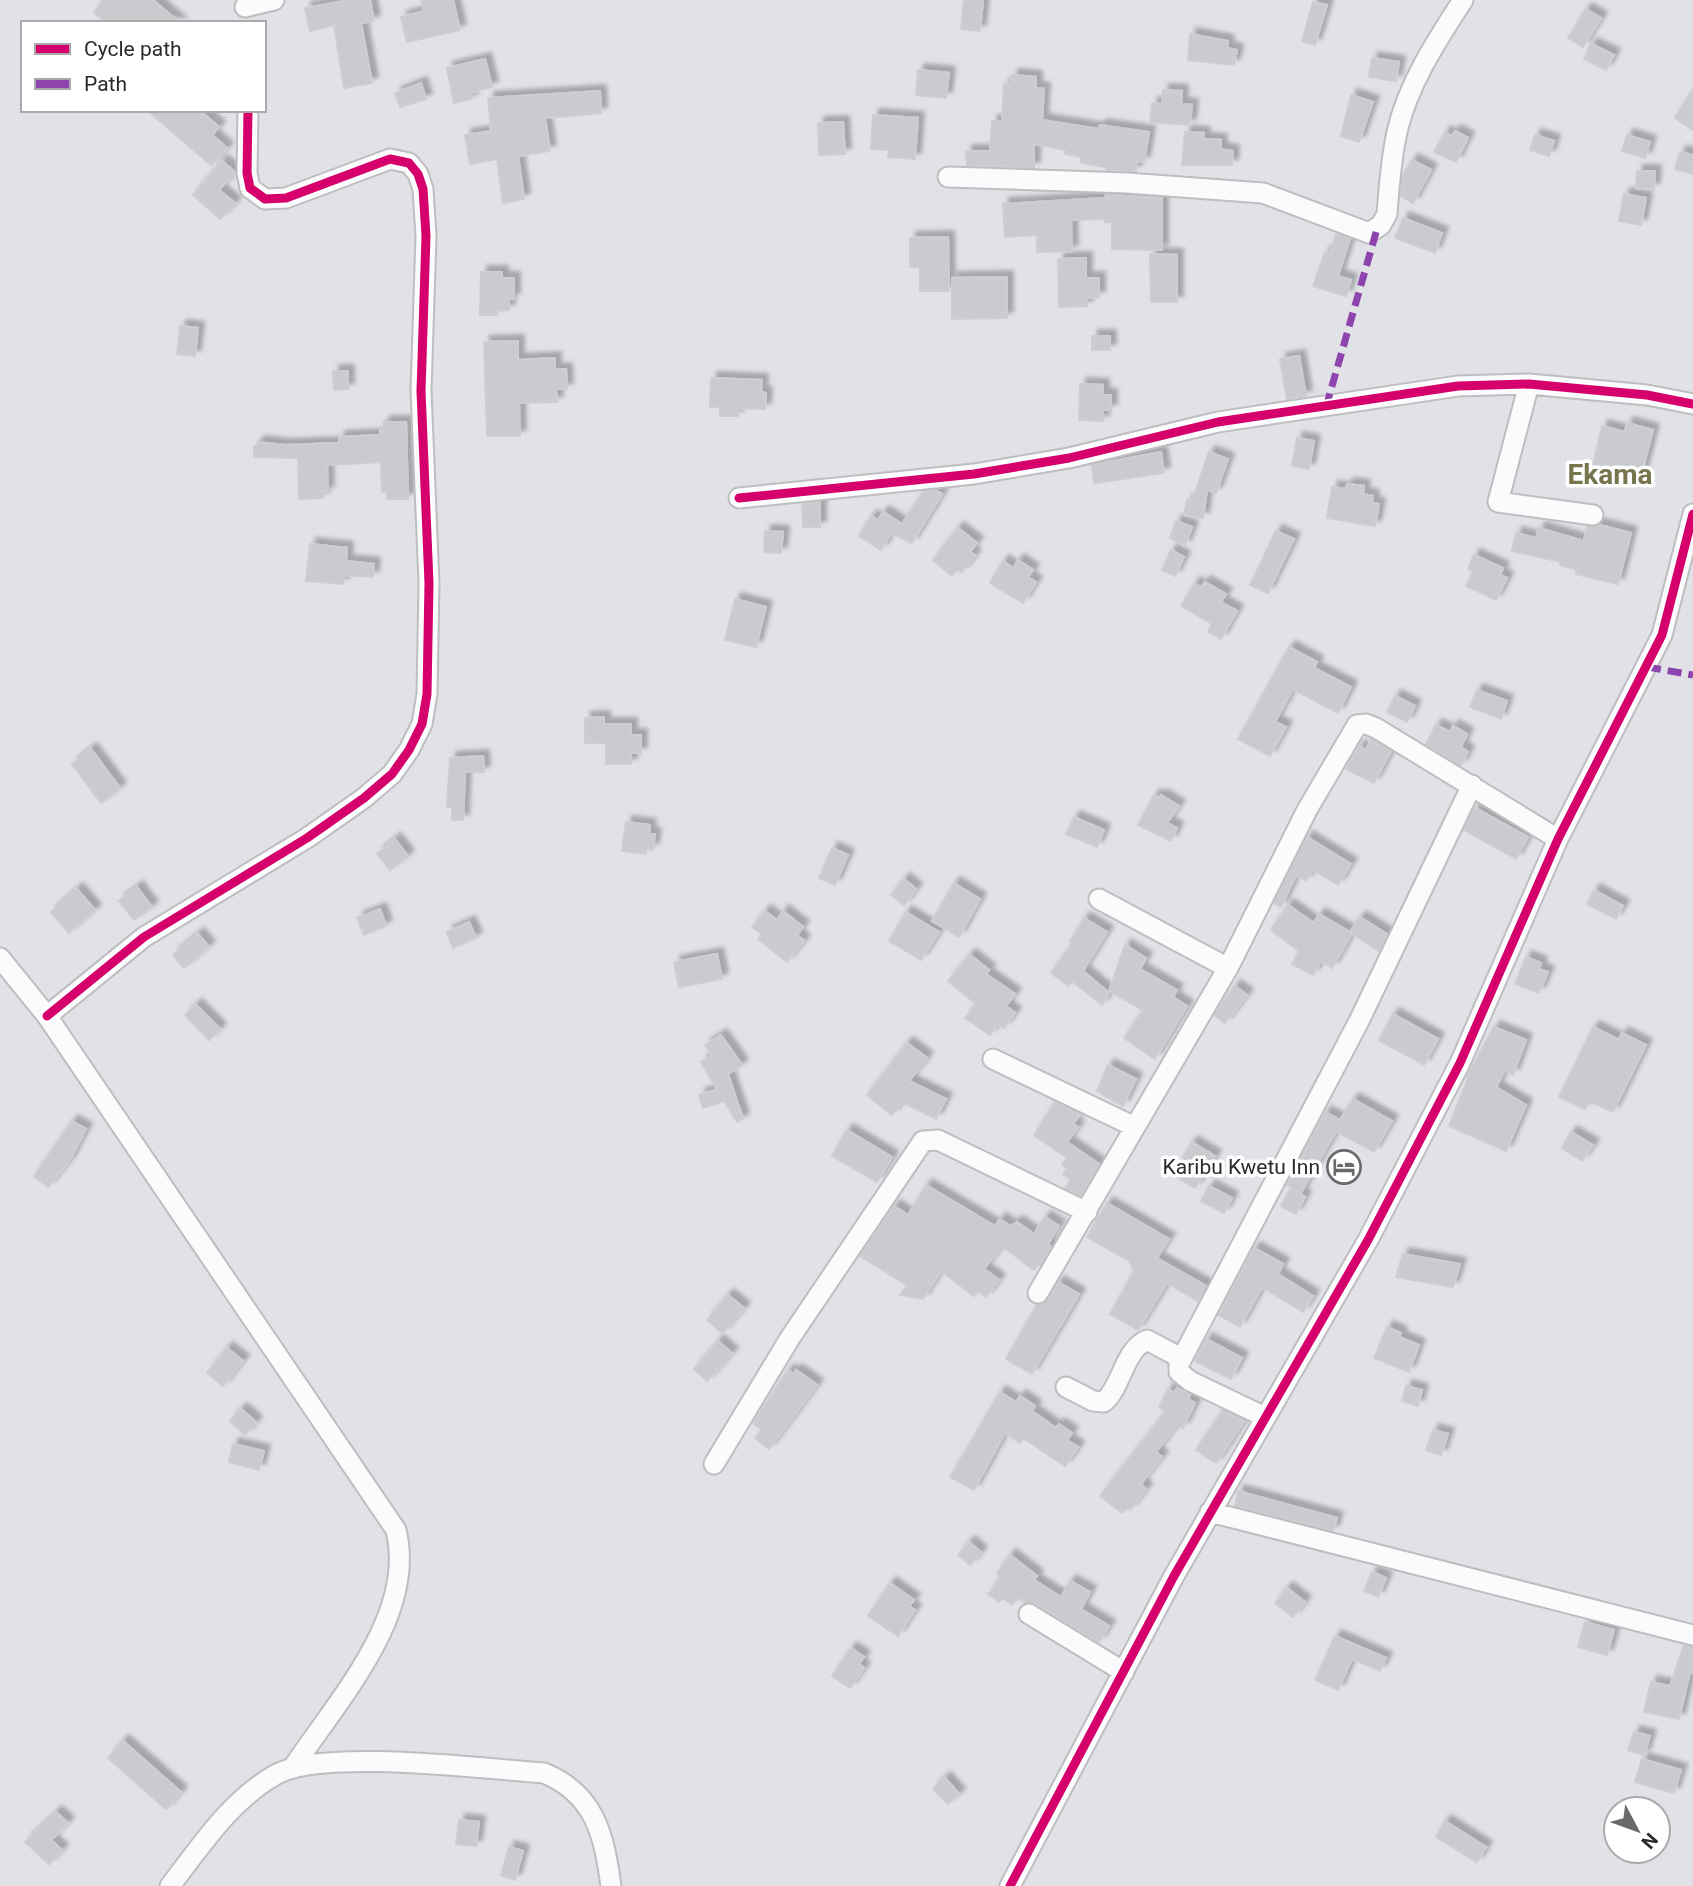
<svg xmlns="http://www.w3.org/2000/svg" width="1693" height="1886" font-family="Roboto,sans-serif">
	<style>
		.building { fill: #c9cbcf; stroke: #ccced3; stroke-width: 2; filter: url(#shadow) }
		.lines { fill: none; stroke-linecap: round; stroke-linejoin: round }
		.street-casing { stroke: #bebebe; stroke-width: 23 }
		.street { stroke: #fafbfc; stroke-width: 19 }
		.quiet { stroke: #8e44ad; stroke-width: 7; stroke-dasharray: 14 7; stroke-linecap: butt }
		.cycleway-casing { stroke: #fff; stroke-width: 13 }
		.cycleway { stroke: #d6006c; stroke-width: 9 }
		.labels { text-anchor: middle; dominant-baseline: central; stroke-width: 7; stroke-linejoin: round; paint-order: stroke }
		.poi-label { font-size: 21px; fill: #2a2a2a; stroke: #fff; text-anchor: end }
		.district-label { font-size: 28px; font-weight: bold; fill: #77754d; stroke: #fff }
	</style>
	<defs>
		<filter id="shadow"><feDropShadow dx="6" dy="-6" stdDeviation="2" flood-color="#0004"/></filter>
	</defs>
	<rect width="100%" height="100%" fill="#e0e2e8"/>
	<path class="building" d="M104 0H153L180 23H106L94 12Z
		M349 0H370L374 21 361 23 372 83 344 88 334 25 310 31 305 8Z
		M421 0H453L460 30 407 42 401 17 424 11Z
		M964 0H983L980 31 961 29Z
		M1313 2 1327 5 1315 45 1302 41Z
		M1586 9 1601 18 1583 47 1568 38Z
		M1190 34 1228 41 1227 48 1237 50 1234 65 1188 60Z
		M1591 44 1614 55 1606 70 1584 59Z
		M1372 58 1399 62 1396 81 1369 77Z
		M485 59 492 87 470 93 472 99 454 103 447 68Z
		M918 70 949 73 946 98 916 95Z
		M1012 75 1036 77V88L1044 89 1042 120 1099 129 1100 125 1149 132 1144 162 1137 161 1136 171 1106 170V167L1081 163V157L1065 154 1066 150 1034 144V168L967 165 966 151H990L992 121H1002L1004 84 1011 85Z
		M421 83 426 99 400 107 395 93Z
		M1693 89V130L1675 118Z
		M1163 90 1182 91 1181 104 1192 105 1190 125 1150 122 1152 103 1162 104Z
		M600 91 601 113 545 118 550 151 518 156 524 199 503 203 497 159 470 164 465 135 491 131 488 98Z
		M1351 95 1373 102 1359 142 1341 136Z
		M147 110H199L219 127 212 135 227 148 211 165Z
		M873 115 918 118 915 159 888 157 889 150 871 149Z
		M843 122 845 154 819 155 818 123Z
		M1455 131 1468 138 1456 162 1434 152 1445 132 1452 136Z
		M1185 132 1204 133 1203 139 1221 140 1220 149 1233 151 1232 165H1182Z
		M1535 135 1554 141 1549 156 1530 150Z
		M1627 135 1650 142 1645 158 1622 151Z
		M1680 152 1693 155V174L1675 169Z
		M1412 160 1431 170 1413 203 1401 196 1402 177Z
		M222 161 235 172 219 190 235 203 220 219 193 195Z
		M1637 171H1655L1654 189 1636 188Z
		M1624 194 1646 198 1641 225 1619 221Z
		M1106 195 1162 198V250L1112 249V222H1105V219L1071 220 1072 251 1037 252V235L1005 237 1003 204 1105 198Z
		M1403 218 1442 233 1435 253 1395 238Z
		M1336 234 1350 239 1338 276 1351 280 1346 296 1313 286 1325 252 1330 254Z
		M948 237 949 291H920V267H910V238Z
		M1150 254 1177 255V302H1151Z
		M1086 258V278H1099V297L1087 298V306L1059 307 1058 259Z
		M481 272H502V278H514V299L509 298V310H497V315H480Z
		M1007 277V318L952 319V278Z
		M180 326 198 328 195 356 177 354Z
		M1092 336H1110V350H1092Z
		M518 341V360L555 358V370L566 369 567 389H556L557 402 519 403 520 436H487L484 342Z
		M1299 356 1306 396 1287 399 1280 359Z
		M333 371H348V389L334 390Z
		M711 378 762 380 761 392 766 393 765 409 738 408V416H720V407H710Z
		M1080 384 1103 385V395H1111V410H1103V421L1079 420Z
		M384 422H406L408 499H387V492H382L381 462 327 465 328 492H323V498L299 499 298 458 254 457V446H258V442L285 445 339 443V437L380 435V427H384Z
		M1627 423 1653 430 1639 484 1591 473 1602 426 1625 432Z
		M1297 438 1314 441 1309 469 1292 466Z
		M1161 452 1164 473 1094 483 1092 465Z
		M1209 452 1228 459 1216 493 1207 490 1203 518 1184 515 1187 500 1192 501Z
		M1347 484 1364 486 1363 494 1373 496 1372 503 1379 504 1375 526 1327 518 1332 487 1346 489Z
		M936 490 942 494 912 543 891 533 881 550 859 536 871 516 878 520 883 512 902 524 923 492Z
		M820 502V527H803L802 504Z
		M1176 521 1192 527 1185 546 1170 538Z
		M1600 525 1631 533 1618 584 1576 574 1577 570 1560 565 1561 562 1512 551 1516 533 1536 538 1539 528 1584 541 1587 527Z
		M958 528 977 543 970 552 975 555 962 572 957 569 952 576 933 560Z
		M765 531 783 532 781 553 764 552Z
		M1276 531 1294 539 1268 593 1250 585Z
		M310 544 347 548 346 561 374 564 373 577 344 575 343 584 306 581Z
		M1171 550 1184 557 1175 576 1162 570Z
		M1474 555 1503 568 1500 575 1507 578 1496 600 1466 586 1473 571 1468 569Z
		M1018 560 1033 570 1028 577 1036 582 1023 603 990 583 1003 561 1013 568Z
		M1205 582 1226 594 1221 602 1237 611 1221 639 1208 632 1212 624 1181 606 1194 583 1201 587Z
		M735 599 766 607 756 647 725 640Z
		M1289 647 1317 662 1314 668 1351 687 1338 713 1293 689 1275 722 1286 727 1270 756 1238 739Z
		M1477 690 1507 701 1501 719 1470 707Z
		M1395 696 1415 706 1407 722 1387 712Z
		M604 717V724H631V735H641V753H631V764H606V743H585V718Z
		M1436 725 1450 732 1453 726 1467 734 1461 747 1468 752 1461 765 1426 744Z
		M1371 739 1391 751 1374 783 1346 769 1359 746 1366 750Z
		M91 749 120 788 101 803 72 764Z
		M483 756 484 772H465L463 820H452V807H447L450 758Z
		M1154 795 1159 798 1161 795 1179 806 1167 823 1177 828 1171 841 1138 825Z
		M1475 808 1528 837 1516 859 1464 830Z
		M1074 817 1104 830 1097 847 1066 834Z
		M626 822 650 825 649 834H655L653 849 647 848 646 854 622 851Z
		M1307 837 1351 864 1338 885 1313 870 1306 881 1296 875 1281 907 1274 903Z
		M395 839 408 856 390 870 377 854Z
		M832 848 848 855 835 885 819 878Z
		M904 879 916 889 904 905 891 895Z
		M954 883 980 899 959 937 932 921Z
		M137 887 152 907 134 920 119 901Z
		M77 889 95 910 69 933 51 912Z
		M1594 890 1623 906 1616 919 1587 904Z
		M1288 905 1314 923 1319 914 1352 933 1332 968 1321 961 1313 975 1292 964 1299 951 1271 930Z
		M380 909 386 926 364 935 357 918Z
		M765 911 777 920 783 911 803 927 797 935 804 941 787 962 758 939 762 934 752 927Z
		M906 912 939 932 921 960 889 941Z
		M1360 917 1387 934 1379 951 1350 932Z
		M1084 918 1107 932 1083 971 1109 993 1102 1005 1072 981 1069 986 1051 973 1073 942 1070 941Z
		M469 922 476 938 453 948 447 932Z
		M198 934 209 947 184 968 173 955Z
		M1125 945 1146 958 1140 969 1177 990 1173 997 1187 1006 1155 1059 1124 1038 1143 1010 1109 991Z
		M717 954 722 979 679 987 674 962Z
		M970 955 989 970 986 974 1015 994 1006 1006 1015 1013 1004 1028 998 1024 990 1035 965 1018 976 1004 948 981Z
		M1526 957 1541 963 1539 969 1548 972 1539 993 1515 984Z
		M1235 986 1247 995 1225 1023 1214 1015Z
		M196 1005 220 1029 209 1040 185 1015Z
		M1393 1014 1438 1039 1424 1065 1379 1040Z
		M1494 1027 1526 1040 1513 1075 1505 1070 1496 1087 1526 1105 1506 1151 1449 1126 1468 1079 1466 1078Z
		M1593 1027 1619 1040 1622 1033 1646 1045 1613 1112 1589 1101 1585 1109 1559 1097Z
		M721 1035 742 1065 728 1074 743 1119 737 1122 724 1101 703 1108 699 1095 717 1089 701 1062 712 1056 705 1045Z
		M907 1043 927 1058 909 1081 946 1099 936 1119 902 1102 892 1115 867 1095Z
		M1108 1065 1136 1079 1123 1106 1097 1091Z
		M1353 1099 1392 1121 1374 1152 1336 1131 1301 1193 1287 1185 1325 1112 1340 1120Z
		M1055 1102 1080 1115 1073 1124 1078 1127 1067 1142 1099 1164 1081 1195 1065 1188 1071 1180 1063 1174 1067 1168 1062 1165 1067 1158 1034 1135Z
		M72 1121 86 1129 70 1160 48 1187 34 1176Z
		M847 1130 892 1157 877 1182 832 1156Z
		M1571 1132 1593 1145 1582 1161 1562 1148Z
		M1192 1142 1215 1156 1195 1188 1173 1175Z
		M926 1185 995 1226 1000 1219 1010 1226 1017 1222 1034 1234 1045 1217 1059 1226 1048 1244 1051 1247 1034 1270 1002 1246 984 1269 999 1280 986 1297 978 1291 974 1296 941 1271 923 1299 900 1295 907 1285 860 1256 894 1206 908 1215Z
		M1209 1186 1232 1198 1224 1213 1201 1201Z
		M1291 1189 1305 1197 1296 1214 1281 1206Z
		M1107 1203 1169 1239 1157 1258 1206 1286 1198 1301 1167 1283 1138 1330 1110 1314 1134 1271 1129 1261 1087 1237Z
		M1254 1248 1283 1264 1278 1274 1313 1296 1303 1312 1265 1289H1261L1240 1327 1219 1315Z
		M1403 1254 1460 1264 1453 1287 1396 1277Z
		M1058 1282 1079 1294 1032 1374 1006 1359 1037 1305 1048 1300Z
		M728 1295 744 1308 722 1333 707 1320Z
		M1387 1327 1401 1333 1399 1337 1419 1345 1409 1372 1374 1358Z
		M1206 1339 1242 1358 1231 1379 1195 1361Z
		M718 1341 732 1353 707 1381 694 1369Z
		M227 1348 243 1361 223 1386 207 1373Z
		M788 1370 793 1374 796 1370 817 1385 769 1449 755 1438 762 1430 753 1423Z
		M1406 1386 1422 1390 1418 1406 1402 1401Z
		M1177 1388 1190 1395 1188 1399 1195 1403 1183 1428 1177 1425 1156 1452 1162 1457 1141 1484 1146 1489 1130 1510 1127 1508 1122 1513 1100 1496 1166 1411 1159 1407 1168 1389 1174 1393Z
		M1000 1392 1016 1402 1020 1396 1035 1406 1032 1411 1056 1428 1059 1424 1072 1433 1067 1440 1078 1447 1065 1466 1023 1438 1020 1443 1005 1433 974 1490 950 1477Z
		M241 1409 256 1422 245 1435 230 1421Z
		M1223 1410 1244 1421 1216 1463 1196 1450Z
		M1433 1430 1448 1434 1441 1455 1426 1450Z
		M233 1444 264 1451 259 1470 229 1462Z
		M1238 1491 1337 1518 1333 1531 1235 1506Z
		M969 1542 981 1552 970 1565 958 1555Z
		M1010 1555 1037 1576 1034 1580 1061 1597 1070 1581 1090 1592 1081 1609 1109 1626 1099 1642 1035 1603H1025L1018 1597 1012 1605 1003 1598 999 1602 988 1594 1001 1577 997 1573Z
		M1372 1572 1386 1578 1378 1597 1364 1591Z
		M890 1583 914 1600 909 1606 915 1610 898 1636 868 1616Z
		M1287 1588 1305 1602 1293 1617 1275 1603Z
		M1585 1622 1614 1630 1607 1655 1578 1647Z
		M1335 1636 1386 1658 1380 1671 1352 1659 1338 1690 1315 1680Z
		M1684 1645 1693 1647V1673L1690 1672 1679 1719 1644 1712 1651 1682 1670 1686Z
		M851 1648 864 1657 859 1664 864 1668 850 1688 832 1676Z
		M1634 1732 1650 1736 1644 1755 1628 1750Z
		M123 1741 181 1792 166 1809 108 1758Z
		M1642 1759 1681 1770 1674 1793 1635 1782Z
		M945 1778 959 1794 948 1804 933 1789Z
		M56 1812 68 1823 51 1840 62 1850 49 1864 25 1842Z
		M459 1820 479 1822 476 1846 456 1844Z
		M1445 1821 1486 1847 1477 1862 1436 1837Z
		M509 1847 523 1851 515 1880 501 1875Z"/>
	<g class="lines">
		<g class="street-casing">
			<path id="street" d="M245 7 274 0
				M948 177 1127 183 1263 193 1369 233 1381 225 1387 214C1389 186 1391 159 1397 132 1408 84 1437 40 1463 0
				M1529 384 1498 502 1593 515
				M739 498 974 474 1069 458 1218 422 1458 386 1529 384 1647 395 1693 404
				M1099 899 1228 968
				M0 958 47 1016 396 1530C417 1614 338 1700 294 1766
				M47 1016 144 937 307 838 364 798 392 774 409 750 422 724 427 694 429 583 421 391 426 236 423 189 418 174 409 163 390 159 286 198 265 199 250 188 247 173 248 110
				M993 1059 1135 1127
				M1038 1293 1228 968 1307 810 1357 725 1366 724 1376 728 1558 839
				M1066 1387 1093 1401 1104 1402C1122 1386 1124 1350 1147 1340L1181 1358
				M1265 1417 1190 1381 1179 1372V1364L1359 1021 1472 785
				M714 1464 790 1338 923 1141 938 1140 1087 1212
				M1210 1512 1693 1635
				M1029 1614 1124 1672
				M170 1886C201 1846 230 1801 275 1775 320 1748 485 1769 544 1773 595 1794 604 1835 611 1886
				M1010 1886 1174 1576 1368 1240 1460 1063 1558 839 1662 635 1693 514"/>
		</g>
		<use href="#street" class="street"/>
		<path class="quiet" d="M1326 407 1377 229
			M1647 667 1693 675"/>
		<g class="cycleway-casing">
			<path id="cycleway" d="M739 498 974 474 1069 458 1218 422 1458 386 1529 384 1647 395 1693 404
				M47 1016 144 937 307 838 364 798 392 774 409 750 422 724 427 694 429 583 421 391 426 236 423 189 418 174 409 163 390 159 286 198 265 199 250 188 247 173 248 110
				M1010 1886 1174 1576 1368 1240 1460 1063 1558 839 1662 635 1693 514"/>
		</g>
		<use href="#cycleway" class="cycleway"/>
	</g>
	<defs>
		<g id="hotel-ring" transform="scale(1.75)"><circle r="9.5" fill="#fff" stroke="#6a6a6c" stroke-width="1.5"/><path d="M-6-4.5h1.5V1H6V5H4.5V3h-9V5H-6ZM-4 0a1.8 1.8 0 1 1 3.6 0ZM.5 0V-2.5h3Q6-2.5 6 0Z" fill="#6a6a6c"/></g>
	</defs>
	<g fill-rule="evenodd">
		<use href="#hotel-ring" x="1344" y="1167"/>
	</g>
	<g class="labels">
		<g class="poi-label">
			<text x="1320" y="1167">Karibu Kwetu Inn</text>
		</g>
		<g class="district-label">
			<text x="1610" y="474">Ekama</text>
		</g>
	</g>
	<rect x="21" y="21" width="245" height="91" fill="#ffffff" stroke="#aaaaaa" stroke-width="2"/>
	<rect x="35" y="44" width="35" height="10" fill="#d6006c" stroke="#aaaaaa" stroke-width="2"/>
	<text x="84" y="56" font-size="21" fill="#2a2a2a">Cycle path</text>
	<rect x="35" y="79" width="35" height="10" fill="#8e44ad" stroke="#aaaaaa" stroke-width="2"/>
	<text x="84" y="91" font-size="21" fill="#2a2a2a">Path</text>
	<g transform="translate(1637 1830) rotate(131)"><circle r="33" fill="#ffffff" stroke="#aaaaaa" stroke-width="2"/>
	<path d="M0-5L12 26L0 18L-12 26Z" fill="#6a6a6c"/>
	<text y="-10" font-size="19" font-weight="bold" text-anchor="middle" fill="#2a2a2a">N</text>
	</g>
</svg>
